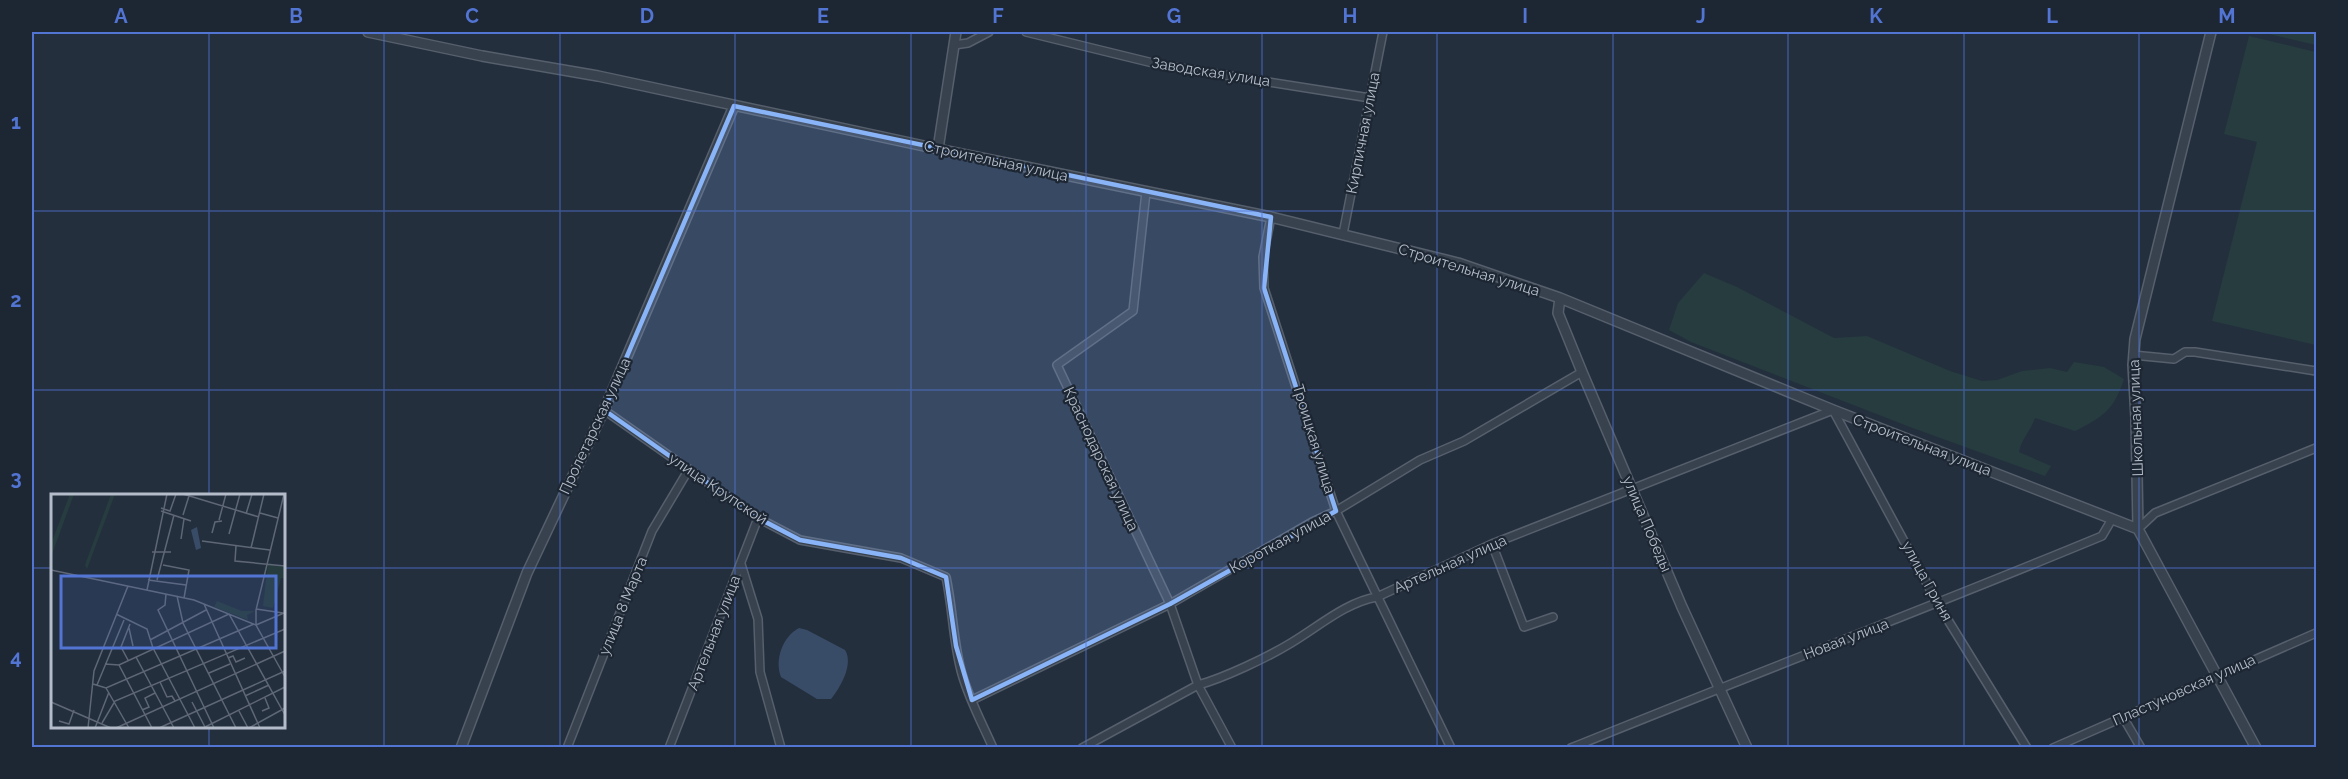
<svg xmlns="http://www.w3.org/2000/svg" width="2348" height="779" font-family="Raleway,sans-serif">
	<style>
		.green { fill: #263c3f }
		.water { fill: #394c67 }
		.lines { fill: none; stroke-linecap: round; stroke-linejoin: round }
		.minor-casing { stroke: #565f6c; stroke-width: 10 }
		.tertiary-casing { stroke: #565f6c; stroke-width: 12 }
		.minor { stroke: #38414e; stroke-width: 7 }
		.tertiary { stroke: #38414e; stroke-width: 9 }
		.marked { fill: #8ab4f8; fill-opacity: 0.2; stroke: #8ab4f8; stroke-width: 4.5; stroke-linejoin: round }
		.grid { fill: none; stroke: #5274d3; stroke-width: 1.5; stroke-opacity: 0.55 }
		.labels { text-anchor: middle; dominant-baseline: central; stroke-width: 4.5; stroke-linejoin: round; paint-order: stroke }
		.street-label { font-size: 15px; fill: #b4bcc9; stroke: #1d2633 }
		.inset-road { fill: none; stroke: #5e6776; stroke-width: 1.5 }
		.view { fill: #5274d3; fill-opacity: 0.15; stroke: #5274d3; stroke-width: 3 }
		.inset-edge { fill: none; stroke: #b4bcc9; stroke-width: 3 }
		.neatline { fill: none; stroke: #5274d3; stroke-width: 2 }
		.grid-label { font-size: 20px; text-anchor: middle; font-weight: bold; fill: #5274d3 }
	</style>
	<rect width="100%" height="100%" fill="#242f3e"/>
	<path class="green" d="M2260 32H2316V45Z
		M2249 36 2316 52V345L2212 321 2257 142 2224 134Z
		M1704 273 1737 287 1834 338 1867 336 1950 371 1982 381 1997 380 2022 371 2050 368 2067 372 2074 362 2104 367 2124 379C2114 410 2103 417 2075 431L2035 418C2031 430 2021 440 2019 452L2051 466 2045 476 1910 427 1691 342 1669 330 1678 303Z"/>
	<path class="water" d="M799 628 807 630 845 650C854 664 840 688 831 699H817L781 677C774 660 783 636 799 628Z"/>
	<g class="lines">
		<g class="minor-casing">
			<path id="minor" d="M1026 32 1161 65 1370 98
				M954 45 968 43 989 32
				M1146 192 1133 311 1057 365 1170 604 1198 685 1232 748
				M1271 217 1263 257 1264 288 1336 511 1451 748
				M1343 234 1383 32
				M2133 355 2174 359 2185 352H2195L2316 371
				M604 410 758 518 800 540 901 558 946 577C953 609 953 643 962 674 969 699 982 723 993 748
				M2138 529 2155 513 2316 448
				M1492 544 1524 627 1553 617
				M741 564 758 619 760 672 781 748
				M972 700 1170 604 1312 522 1336 511 1420 460 1464 441 1582 372
				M2123 717 2141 748
				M567 748 652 531 689 469
				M669 748 758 518
				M1082 748 1198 685C1224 678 1268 657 1291 643 1318 627 1346 602 1377 597L1492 544 1833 410 1938 604 2027 748
				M1571 748C1748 676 1926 609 2102 536L2112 519
				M2053 748 2316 633"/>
		</g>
		<g class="tertiary-casing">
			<path id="tertiary" d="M368 32 482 56 598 76 938 149 1271 217 1458 263 1560 298 1833 410 2138 529
				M2211 32 2135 339 2133 365 2136 418 2138 529 2256 748
				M938 149 956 32
				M1560 298 1558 313 1582 372 1682 607 1747 748
				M461 748 527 573 604 410 734 106"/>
		</g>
		<use href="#minor" class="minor"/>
		<use href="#tertiary" class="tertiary"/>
	</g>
	<path class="marked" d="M734 106 1271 217 1264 288 1336 511 1170 604 972 700 956 646 946 577 901 558 800 540 758 518 604 410Z"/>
	<path class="grid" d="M209 32V496M384 32V748M560 32V748M735 32V748M911 32V748M1086 32V748M1262 32V748M1437 32V748M1613 32V748M1788 32V748M1964 32V748M2139 32V748M32 211H2316M32 390H2316M32 568H52M284 568H2316M209 726V748"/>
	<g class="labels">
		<g class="street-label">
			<text transform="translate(1211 72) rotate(9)">Заводская улица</text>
			<text transform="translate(1363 133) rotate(-79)">Кирпичная улица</text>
			<text transform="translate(996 161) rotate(12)">Строительная улица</text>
			<text transform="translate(1469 270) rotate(17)">Строительная улица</text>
			<text transform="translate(2136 418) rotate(-92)">Школьная улица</text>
			<text transform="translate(595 426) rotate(-65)">Пролетарская улица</text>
			<text transform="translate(1314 439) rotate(73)">Троицкая улица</text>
			<text transform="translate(1922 445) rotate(21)">Строительная улица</text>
			<text transform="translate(1101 459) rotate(65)">Краснодарская улица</text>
			<text transform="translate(718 489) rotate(34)">улица Крупской</text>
			<text transform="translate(1647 524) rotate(67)">улица Победы</text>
			<text transform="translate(1280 542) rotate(-29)">Короткая улица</text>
			<text transform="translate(1450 564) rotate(-24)">Артельная улица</text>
			<text transform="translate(1927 581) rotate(61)">улица Гриня</text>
			<text transform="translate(623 606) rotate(-68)">улица 8 Марта</text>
			<text transform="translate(714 633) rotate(-69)">Артельная улица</text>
			<text transform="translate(1846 639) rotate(-21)">Новая улица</text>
			<text transform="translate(2184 690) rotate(-24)">Пластуновская улица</text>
		</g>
	</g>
	<g transform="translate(51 494)">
		<rect width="234" height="234" fill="#242f3e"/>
		<path d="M19 0H23L0 63V50ZM60 0H64L36 75 34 71ZM217 69 234 73V84H230L222 114 212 112ZM166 107 191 117H204L196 121 197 126 163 113Z" fill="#263c3f"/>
		<path d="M146 33 150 54 145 56 140 36Z" fill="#394c67"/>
		<path class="inset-road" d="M132 0 208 23M233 0 205 116V131L234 183M110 14 119 17 125 0M110 17 140 27M209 19 227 24M195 20 201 0M132 21 138 2M168 26 175 0M161 39 164 28 171 27M178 40 189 0M130 45 133 25M151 47 219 56M185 52 184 67 234 72M200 54 213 0M101 58H120M112 71 138 76 133 104M0 76 143 106 205 131M97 86 135 91M106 86 123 21M96 96 116 0M115 100 114 111 107 116 163 234M126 102 132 129 185 234M153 110 209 234M205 115 232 119M65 120 96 135 102 154 144 234M205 131 233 119M78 134 82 152M99 146 155 116M85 163 123 234M177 164 182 162 185 168 194 164M77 166 70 153 79 130M54 170 68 171 178 120 234 221M68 171 101 234M158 179 179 170M109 188 116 203 121 202 124 207M42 190 55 194 203 130M46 191 73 126M55 194 78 234M194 202 218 191M0 208 60 234M141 208 154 233M91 216 98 213 94 204 104 199M188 217 197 234M211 217 218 214 214 204M8 227 18 230 23 216M51 229 64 207 234 135M37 234 43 177 77 92M44 234 58 198M65 234 234 157M108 234 234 177M152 234 234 193M198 234 234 214"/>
		<path class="view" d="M10 82H225V154H10Z"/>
		<rect width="234" height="234" class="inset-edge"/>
	</g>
	<rect width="2348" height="779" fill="none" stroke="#1d2633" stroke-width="66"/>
	<rect x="33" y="33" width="2282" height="713" class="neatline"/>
	<g class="grid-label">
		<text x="121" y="23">A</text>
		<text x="296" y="23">B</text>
		<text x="472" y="23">C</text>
		<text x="647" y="23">D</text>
		<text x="823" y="23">E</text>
		<text x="998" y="23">F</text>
		<text x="1174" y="23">G</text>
		<text x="1350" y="23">H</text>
		<text x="1525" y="23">I</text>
		<text x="1701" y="23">J</text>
		<text x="1876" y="23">K</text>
		<text x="2052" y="23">L</text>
		<text x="2227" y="23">M</text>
		<text x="16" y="129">1</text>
		<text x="16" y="307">2</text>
		<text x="16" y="485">3</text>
		<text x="16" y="664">4</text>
	</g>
</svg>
